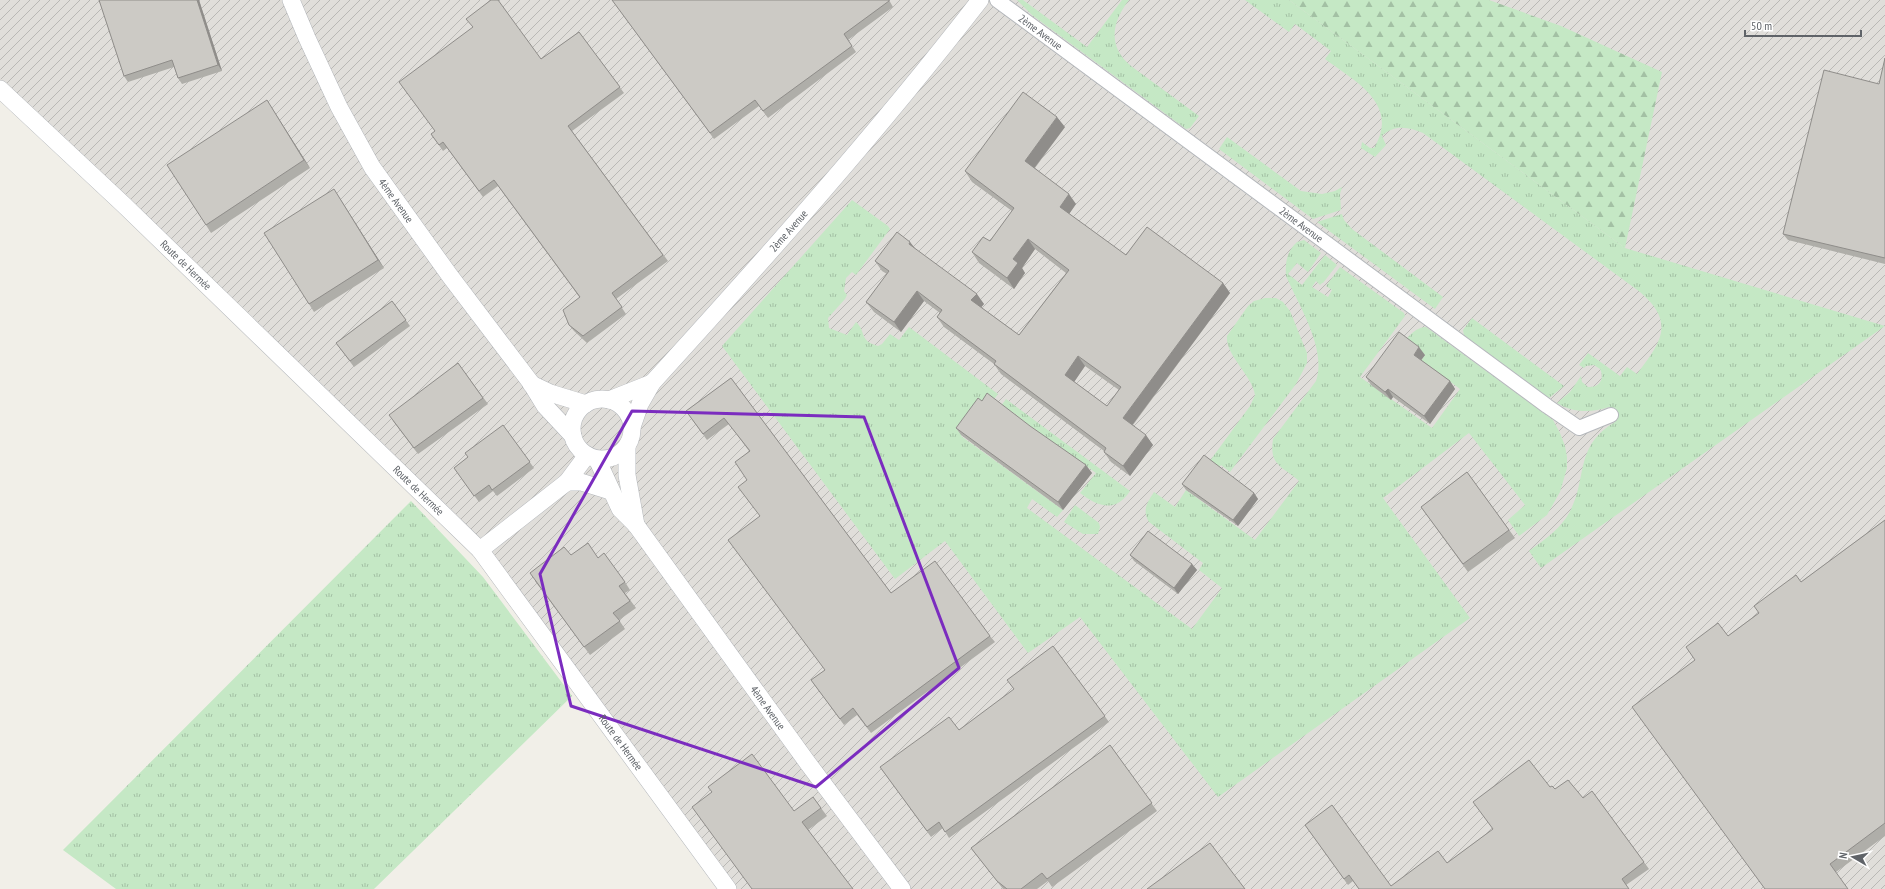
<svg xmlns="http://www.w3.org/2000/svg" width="1885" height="889" font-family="'PT Sans Narrow',sans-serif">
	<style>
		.industrial { fill: url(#industrial-furrows) }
		.grass { fill: url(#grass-tufts) }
		.forest { fill: url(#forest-firs) }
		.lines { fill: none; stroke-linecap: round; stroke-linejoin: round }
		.minor-casing { stroke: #b5b8bc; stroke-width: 16 }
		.tertiary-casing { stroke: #b5b8bc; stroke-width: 18 }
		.minor { stroke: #fff; stroke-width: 14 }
		.tertiary { stroke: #fff; stroke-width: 17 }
		.wall { fill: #afaea9; fill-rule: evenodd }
		.shaded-wall { fill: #8f8d8a }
		.building { fill: #cccac5; stroke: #8f8d8a; fill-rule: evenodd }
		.marked { fill: none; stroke: #7b2cbf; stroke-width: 3; stroke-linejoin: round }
		.labels { text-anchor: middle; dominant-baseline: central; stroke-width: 3.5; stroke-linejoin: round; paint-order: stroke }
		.street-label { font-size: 11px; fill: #5f6368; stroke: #fff }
	</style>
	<defs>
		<pattern id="industrial-furrows" width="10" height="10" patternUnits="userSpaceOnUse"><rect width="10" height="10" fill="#e0deda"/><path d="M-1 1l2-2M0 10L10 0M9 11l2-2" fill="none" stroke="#b9b8b5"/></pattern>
		<pattern id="grass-tufts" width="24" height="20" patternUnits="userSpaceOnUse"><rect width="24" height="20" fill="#c5e8c5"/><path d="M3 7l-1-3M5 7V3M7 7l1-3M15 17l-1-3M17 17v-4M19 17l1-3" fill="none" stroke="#a3c0a4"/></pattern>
		<pattern id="forest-firs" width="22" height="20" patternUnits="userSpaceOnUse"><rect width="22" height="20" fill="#c5e8c5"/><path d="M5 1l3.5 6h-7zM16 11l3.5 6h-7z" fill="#a3c0a4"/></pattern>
	</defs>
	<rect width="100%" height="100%" fill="#f1efe8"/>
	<path class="industrial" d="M0 0H1885V889H736L501 571 0 79Z"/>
	<path class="grass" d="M1017 0H1023L1087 47 1122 0H1129C1112 22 1107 46 1131 66L1199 116 1190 128 1186 129 1032 15Z
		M1245 0H1289L1625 248 1885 326 1541 568 1529 551C1543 541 1556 532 1566 518 1590 482 1571 448 1615 422L1609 407C1591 413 1573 413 1557 403L1570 392 1581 376 1582 382 1588 387C1599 388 1605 379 1600 369L1594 365 1586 366 1584 368 1579 365 1588 353 1620 376 1627 367 1637 374C1661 342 1676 323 1640 292L1423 133C1409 127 1394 124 1382 136L1386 145 1375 157 1361 148 1362 142 1370 148H1374C1400 104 1356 82 1325 59L1331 51 1295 24 1289 32Z
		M1227 137 1301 191 1322 194 1335 191 1342 187 1340 194 1341 210 1313 219 1219 149Z
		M852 200 888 226 890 229 856 275 852 272 846 278 844 291 847 295 845 299 828 318 829 328 847 335 856 322C867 332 858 340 878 346L882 344 890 334 899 340 909 327 998 394 987 409 961 436 1063 510 1057 517 1032 499 1027 508 1192 629 1222 588 1199 570 1203 563 1149 522C1142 510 1147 503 1154 492L1175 507 1186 490 1255 540 1299 481C1282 466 1269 466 1273 439L1316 381C1327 349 1299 306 1286 276 1285 262 1287 251 1297 242L1304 240 1321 253 1308 272 1297 263 1288 274 1302 285 1325 255 1337 265 1323 283H1322L1320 285 1316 281 1312 287 1328 297 1332 290 1326 286 1340 267 1404 313 1405 316 1360 377 1432 428 1460 389 1421 360 1425 355 1405 340C1411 334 1417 327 1426 327L1553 420 1560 433 1565 446 1567 457V468L1560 492 1547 515 1519 536 1508 520 1525 505 1469 433 1383 498 1470 618 1218 797 1080 617 1028 653 945 541 895 579 722 346Z
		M1342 214 1344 220 1352 229 1443 297 1435 309 1317 222Z
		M1265 298H1276L1283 302 1290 311 1307 353V363L1296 384 1230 472 1221 465 1218 469 1209 462 1250 406 1255 395C1252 375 1225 355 1227 336L1248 306 1254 301Z
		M1472 318 1564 386 1549 398 1464 335 1463 330Z
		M1006 399 1130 491C1115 514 1097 506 1080 493L1096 473 1053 442 1052 444 1014 413 1005 424 994 416Z
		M411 501 483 577 572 696 374 889H116L63 850Z
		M1075 505 1099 523 1100 527 1098 534H1083L1064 522Z"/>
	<path class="forest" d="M1289 0H1489L1561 26 1662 72 1625 248Z"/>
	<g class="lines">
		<g class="minor-casing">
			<g id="minor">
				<path id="s1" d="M997 0 1547 406 1579 428 1611 415"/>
			</g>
		</g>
		<g class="tertiary-casing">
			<g id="tertiary">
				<path id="s2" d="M291 0 307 38 339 107 372 167 450 276 531 383 545 406 573 436"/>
				<path id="s3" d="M0 89 124 205 480 550 728 889"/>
				<path d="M531 384 550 393 586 404"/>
				<circle cx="602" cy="429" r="30"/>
				<path d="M609 400 652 383"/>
				<path id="s4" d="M632 427 640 404 652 383C765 259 877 133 980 0"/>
				<path d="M627 446V475L636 525"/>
				<path id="s5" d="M597 459 620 509 636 525 807 762 902 889"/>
				<path d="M567 482H581L610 491"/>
				<path d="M480 550 567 482 587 455"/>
			</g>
		</g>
		<use href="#minor" class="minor"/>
		<use href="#tertiary" class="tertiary"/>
	</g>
	<path class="wall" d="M99 0H199L222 71 182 84 178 78 174 67 128 82 124 76Z
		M612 0H889L893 7 848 40 856 52 768 118 759 106 714 139Z
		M579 32 624 93 572 131 668 261 616 299 626 314 587 343 574 331 569 325 580 298 498 186 483 197 447 148 443 151 431 134 541 59Z
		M1885 58V264L1788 240 1783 234 1879 84Z
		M272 108 310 168 211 233 206 225Z
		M1065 127 1035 168 1076 204 1069 214 1126 255 1223 283 1230 293 1133 425 1153 445 1130 476 1111 462 1104 452V451L1001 374 994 364 944 327 937 317 940 313 924 301 901 332 874 312 866 302 887 274 882 271 875 261 915 249 984 304 981 307 1019 335 1066 273 1035 249 1022 268 1025 273 1014 289 979 263 972 252 990 241 1012 211 972 182 965 171ZM1085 366 1119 390 1107 406 1074 382Z
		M339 197 384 268 314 312 309 304Z
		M392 301 410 326 354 367 336 343Z
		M1425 355 1421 360 1450 381 1455 389 1430 424 1393 397 1391 400 1371 385 1366 377Z
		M458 363 488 404 418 454 393 421Z
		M731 378 891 593 990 636 995 642 871 733 857 715 844 725 811 680 825 670 760 516 747 480 749 451 729 424 707 440 686 411Z
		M982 401 1092 473 1063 510 961 435 956 428Z
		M503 425 534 468 497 496 493 491 479 502 454 468 468 457Z
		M1467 472 1515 538 1468 572 1421 507Z
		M1182 484 1254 493 1258 499 1238 526 1186 490Z
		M1885 520V836L1836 872 1765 889 1695 660Z
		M571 555 598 558 625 582 630 590 625 593 636 608 619 620 625 629 590 655 535 581Z
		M1130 555 1192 564 1197 570 1178 594 1134 561Z
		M1053 646 1109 722 949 838 943 828 931 837 880 767 959 730 1014 690Z
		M1110 745 1157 811 1052 887 1048 881 1037 889H1003L971 848Z
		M708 787 794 811 821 808 827 816 808 830 712 792Z
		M1550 787 1583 798 1592 791 1649 869 1626 885 1359 889 1353 881 1348 885 1305 825 1391 886 1447 863Z"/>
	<path class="shaded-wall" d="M197 0H199L222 71 218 65Z
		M267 100 272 108 310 168 304 160Z
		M1057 117 1065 127 1032 171 1025 161Z
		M334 189 339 197 384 268 378 260Z
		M1069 194 1076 204 1067 217 1060 207Z
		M1028 239 1035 249 1022 268 1025 273 1014 289 1007 278 1013 259Z
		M910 242 918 252 909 244Z
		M1223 283 1230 293 1130 428 1123 418Z
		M917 291 924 301 901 332 894 322Z
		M977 294 984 304 978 311 971 300Z
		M1419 347 1425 355 1419 363 1414 355Z
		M1078 356 1085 366 1072 385 1065 375Z
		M1450 381 1455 389 1430 424 1424 416Z
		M1388 389 1393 397 1391 400 1385 392Z
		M1146 435 1153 445 1130 476 1123 466Z
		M1086 465 1092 473 1063 510 1058 502Z
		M1254 493 1258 499 1238 526 1233 520Z
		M1192 564 1197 570 1178 594 1174 588Z"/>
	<path class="building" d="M99 0H197L218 65 178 78 172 60 124 76Z
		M491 0H498L541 59 579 32 620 87 568 126 663 255 612 293 622 307 583 336 569 325 563 310 580 297 494 180 479 191 443 142 439 145 431 134 435 131 399 82 473 27 466 19Z
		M612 0H889V1L844 34 852 46 763 111 755 100 710 133Z
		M1885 58V258L1783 234 1824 70 1879 84Z
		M1023 92 1057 117 1025 161 1069 194 1060 207 1126 255 1147 227 1223 283 1123 418 1146 435 1123 466 1104 452 1106 448 994 364 996 361 937 317 942 310 917 291 894 322 866 302 889 271 875 261 897 232 910 242 909 244 977 294 971 300 1019 335 1069 270 1028 239 1013 259 1018 263 1007 278 972 252 983 237 990 241 1014 208 965 171ZM1078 356 1121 387 1107 406 1065 375Z
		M267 100 304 160 206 225 167 165Z
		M334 189 378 260 309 304 264 233Z
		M392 301 406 320 350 361 336 343Z
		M1399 332 1419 347 1414 355 1450 381 1424 416 1388 389 1385 392 1366 377Z
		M458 363 483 398 414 448 389 415Z
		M731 378 891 593 935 561 990 636 867 727 853 708 840 719 811 680 825 670 728 540 760 516 738 487 747 480 735 462 750 451 724 418 703 434 686 411Z
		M987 393 1030 426 1086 465 1058 502 956 428 978 398 982 401Z
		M503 425 530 462 492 490 489 485 474 496 454 468 468 457 465 453Z
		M1204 455 1254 493 1233 520 1182 484Z
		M1467 472 1509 530 1463 564 1421 507Z
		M1885 520V823L1830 864 1848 889H1765L1632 707 1695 660 1686 647 1718 623 1728 636 1759 613 1754 606 1796 575 1801 582Z
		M1148 531 1192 564 1174 588 1130 555Z
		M588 543 598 558 604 553 625 582 619 586 630 601 613 613 620 621 584 647 530 573 564 547 571 555Z
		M1053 646 1105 716 945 832 939 822 927 831 880 767 949 717 959 730 1014 689 1007 680Z
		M1110 745 1152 803 1047 879 1042 873 1021 889H1007L997 881 971 848Z
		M752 754 794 811 813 797 821 808 802 822 853 889H752L692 807 712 792 708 787Z
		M1529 760 1550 787 1552 786 1555 789 1568 780 1583 798 1592 791 1644 862 1622 879 1629 889H1359L1349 875 1344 879 1305 825 1332 805 1391 886 1438 851 1447 863 1493 829 1473 802Z
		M1210 843 1245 889H1147Z"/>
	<path class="marked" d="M632 411 864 417 959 668 816 787 571 706 540 574Z"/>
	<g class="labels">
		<g class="street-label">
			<text stroke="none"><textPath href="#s1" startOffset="54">2ème Avenue</textPath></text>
			<text stroke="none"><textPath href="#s2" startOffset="227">4ème Avenue</textPath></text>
			<text stroke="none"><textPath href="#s1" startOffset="378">2ème Avenue</textPath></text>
			<text stroke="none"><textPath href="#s4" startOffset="253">2ème Avenue</textPath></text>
			<text stroke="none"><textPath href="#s3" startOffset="256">Route de Hermée</textPath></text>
			<text stroke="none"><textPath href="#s3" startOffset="580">Route de Hermée</textPath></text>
			<text stroke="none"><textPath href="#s5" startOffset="303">4ème Avenue</textPath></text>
			<text stroke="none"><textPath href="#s3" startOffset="904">Route de Hermée</textPath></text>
		</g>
	</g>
	<g transform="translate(1853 857) rotate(279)" stroke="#ffffff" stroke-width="3" paint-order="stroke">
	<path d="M0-3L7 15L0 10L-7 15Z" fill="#5f6368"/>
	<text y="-6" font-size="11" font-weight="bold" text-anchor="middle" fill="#5f6368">N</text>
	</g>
	<path d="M1745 30v6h116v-6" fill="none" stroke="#5f6368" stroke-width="2"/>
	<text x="1751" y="30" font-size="12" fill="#5f6368" stroke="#ffffff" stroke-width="3" paint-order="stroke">50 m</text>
</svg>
